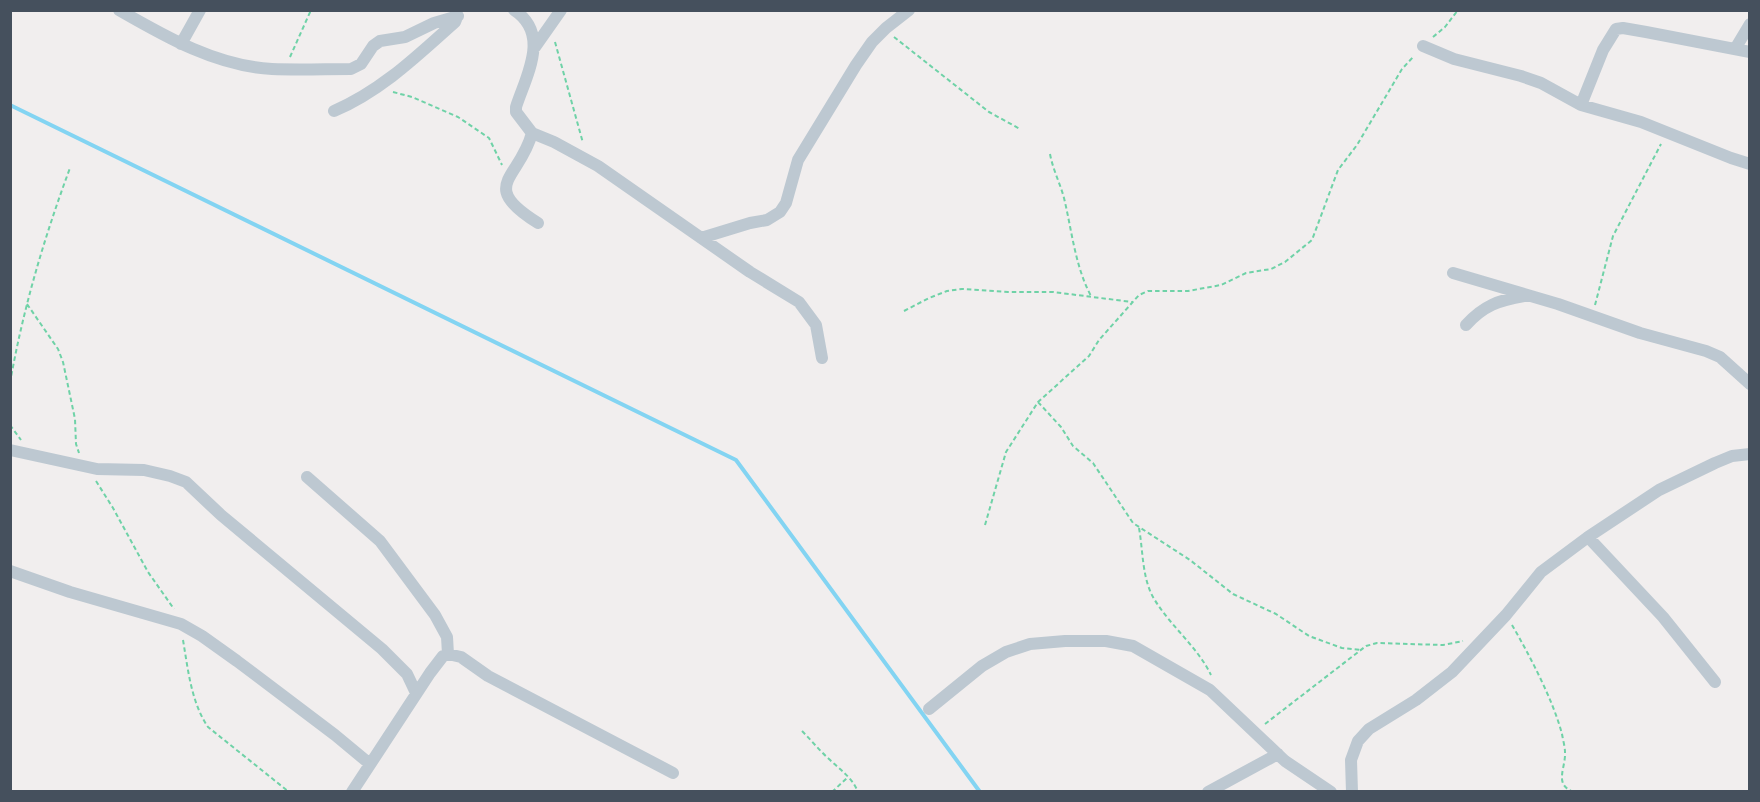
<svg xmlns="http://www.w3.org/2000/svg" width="1760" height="802" font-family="Cabin,sans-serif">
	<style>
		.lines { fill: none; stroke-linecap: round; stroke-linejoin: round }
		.stream { stroke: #83d4f2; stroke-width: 4 }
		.path { stroke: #6fd2a7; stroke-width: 2; stroke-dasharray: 4.5 3; stroke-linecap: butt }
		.minor { stroke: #bdc8d1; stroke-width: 12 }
	</style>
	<rect width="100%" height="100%" fill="#f1eeee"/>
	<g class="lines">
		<path class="stream" d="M10 105 736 460 980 792"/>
		<path class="path" d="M894 37 989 112 1020 129
			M1433 37 1445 27 1458 10
			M555 42 583 143
			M290 57 311 10
			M393 92 412 97 458 117 489 138 502 165
			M1050 154C1053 170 1060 183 1064 198 1072 231 1075 266 1091 296
			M27 304 58 349 63 362 75 419 76 444 79 453
			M1595 305 1613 236 1661 144
			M904 311 929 298 947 291 962 289 1008 292H1053L1132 302
			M10 383C23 309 44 238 70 168
			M1038 402 1061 427 1073 446 1093 463 1133 523 1190 560 1233 594 1276 614 1309 636 1342 648 1361 650
			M10 425 21 440
			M96 481 113 508 148 572 174 609
			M985 525 1006 452 1038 402 1089 356 1099 340 1139 295 1148 291H1188L1221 285 1246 273 1271 269 1285 262 1312 240 1338 170 1357 145 1402 69 1414 56
			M1139 528C1143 550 1142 577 1153 597 1169 625 1197 646 1211 675
			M1512 625C1530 656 1553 700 1562 734 1563 740 1565 747 1565 752 1566 768 1553 785 1574 792
			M183 640C188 669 191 702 208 727L289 792
			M1265 724 1366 646 1377 643 1443 645 1463 641
			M802 731C811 740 819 750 829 759 840 770 852 777 858 792
			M832 792 848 777"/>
		<path class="minor" d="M119 10C166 37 216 66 272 69 298 70 325 69 351 69L361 64 373 46 380 41 405 37 434 23 458 16
			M514 10C551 34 526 76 516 107V112L532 133C520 179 477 185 538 223
			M181 44 200 10
			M1423 46 1454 59 1521 76 1541 83 1581 105 1641 122 1731 158 1750 164
			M535 47 561 10
			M1735 49 1750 24
			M1581 105 1603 50 1616 29 1623 28 1646 32 1750 52
			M334 111C381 91 417 56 455 22L457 17
			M532 133 554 142 598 166 750 272 799 302 816 325 822 358
			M701 238 750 223 767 220 780 212 786 203 798 160 856 65 872 42 886 28 909 10
			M1453 273 1558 304 1640 333 1706 351 1720 357 1750 384
			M1466 325C1483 306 1499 300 1524 296
			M10 450 97 469 144 470 170 476 186 482 221 515 382 649 407 674 416 693
			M307 477 380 541 435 615 447 637 448 654
			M1588 537 1663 617 1715 682
			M10 571 70 592 181 624 202 636 237 661 335 735 370 764
			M929 709 982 666 1006 652 1030 644 1065 641H1106L1133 646 1210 690 1285 761 1331 792
			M352 792 430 673 443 656 448 654 461 657 488 676 673 773
			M1208 792 1278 754
			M1352 792 1351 760 1358 741 1369 729 1416 700 1452 672 1506 615 1541 572 1588 537 1659 490 1715 463 1732 456 1750 454"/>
	</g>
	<rect width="1760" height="802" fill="none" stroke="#45505d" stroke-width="24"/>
</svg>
